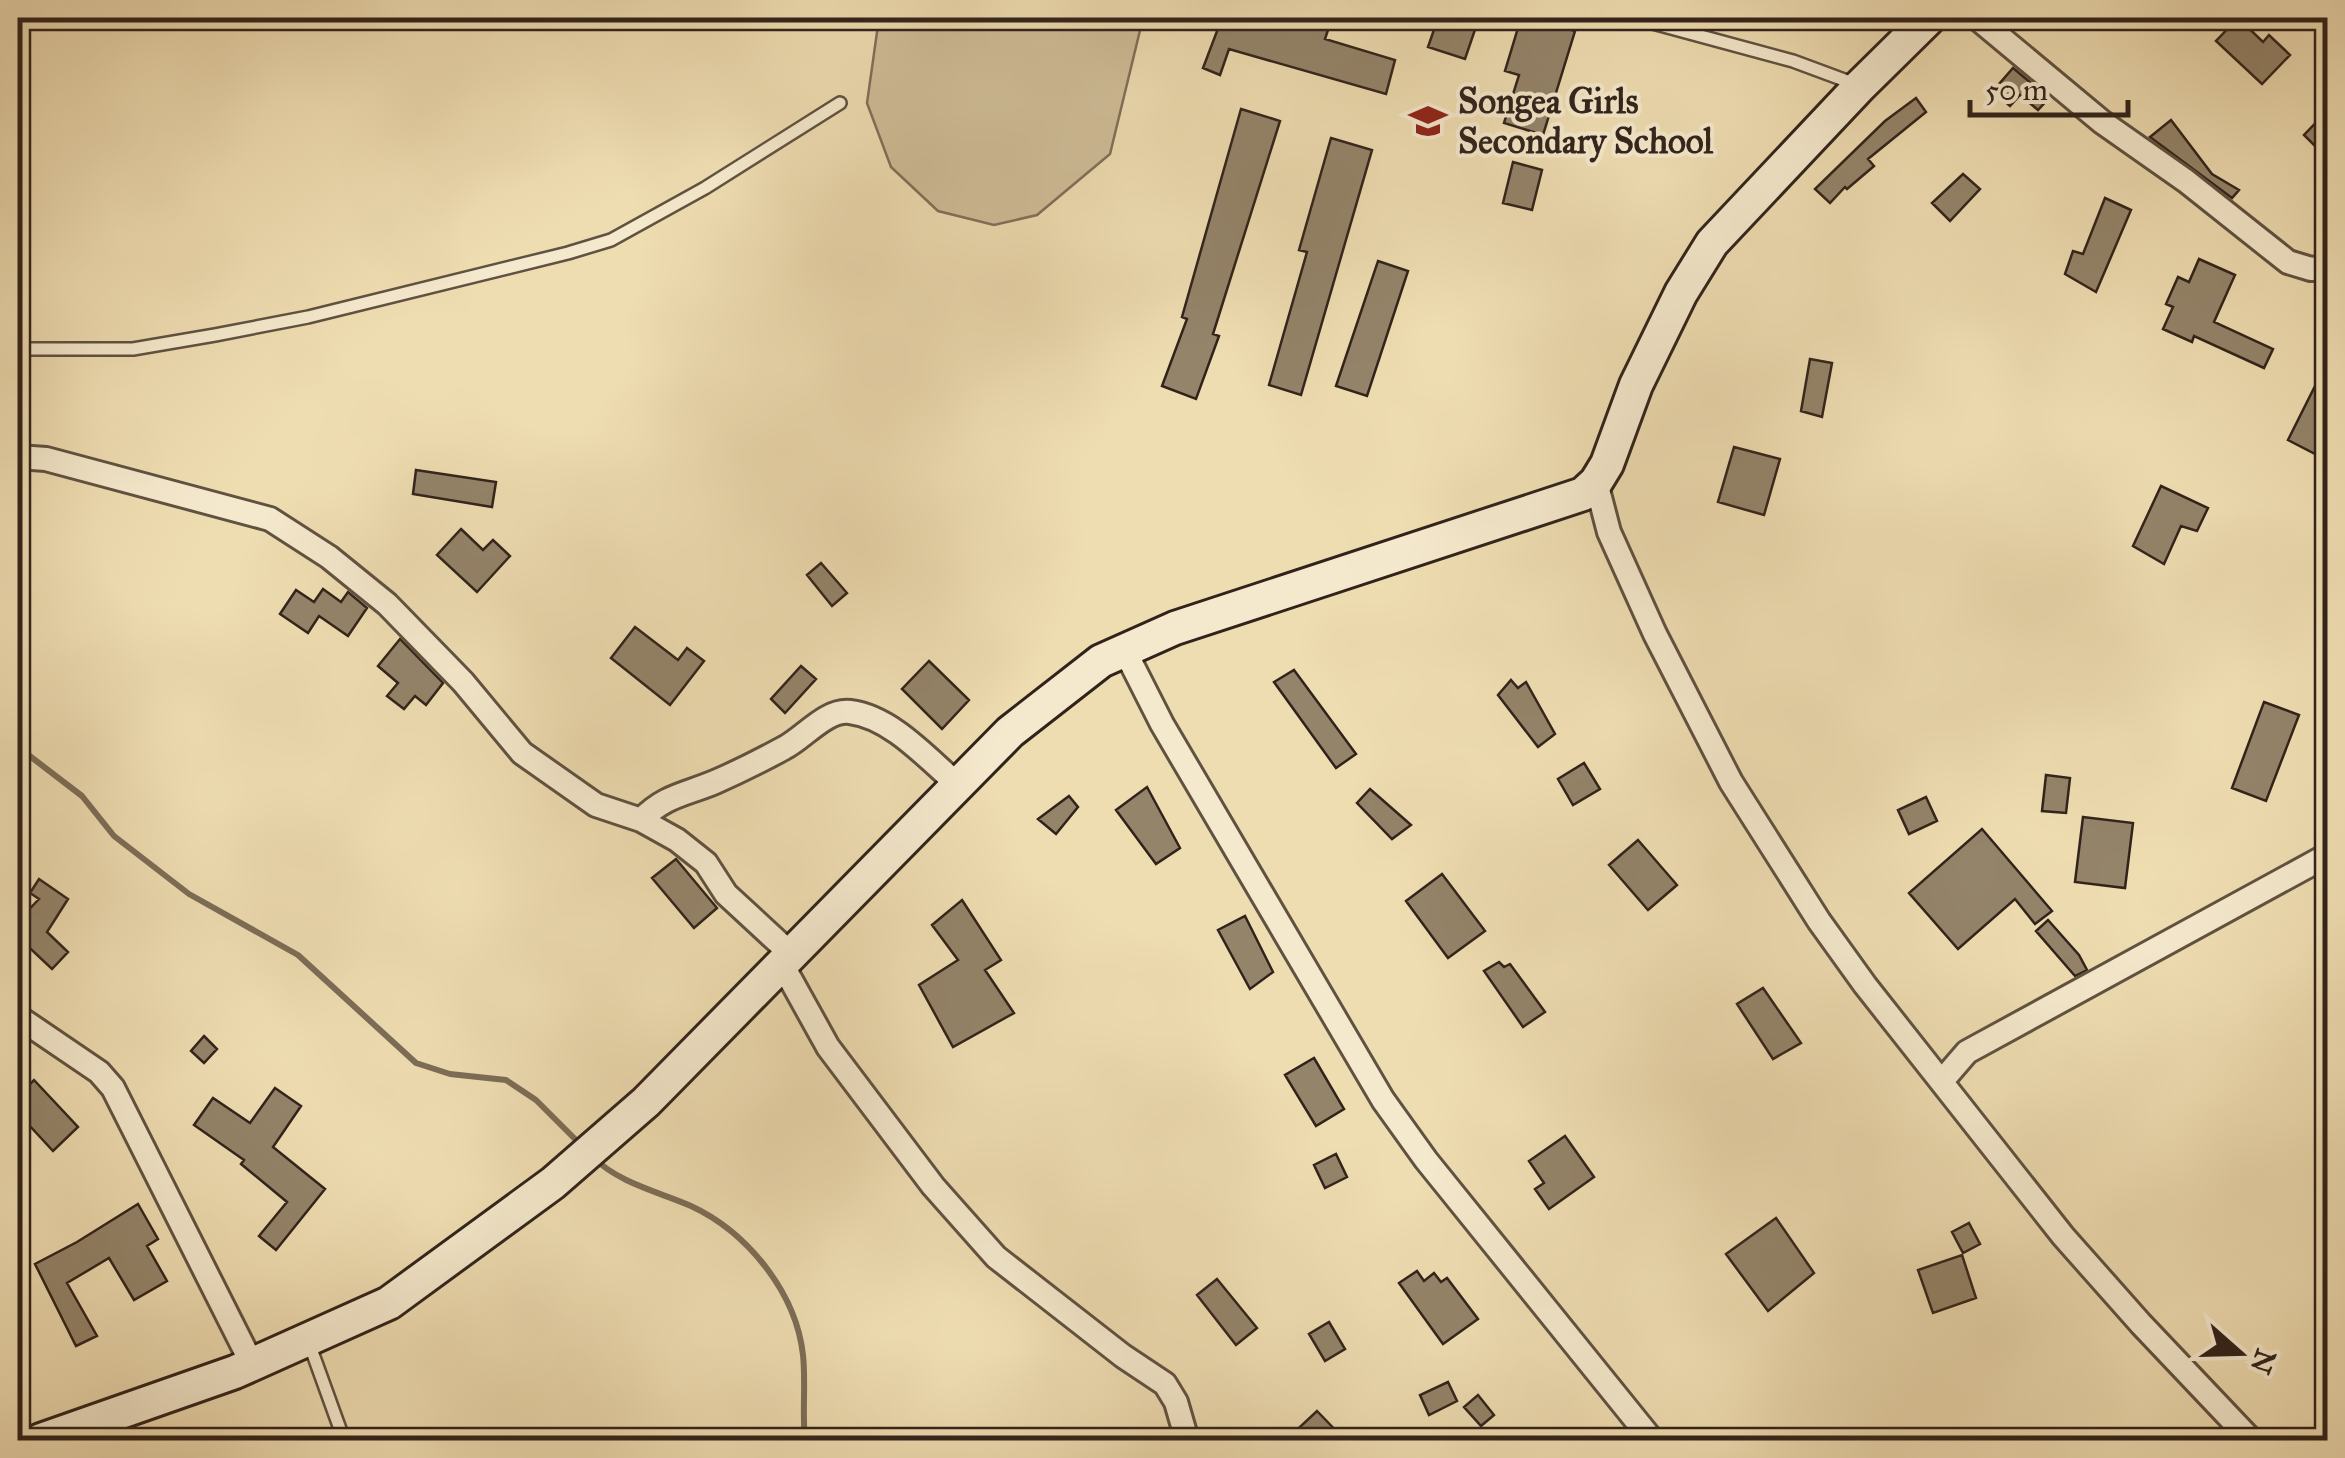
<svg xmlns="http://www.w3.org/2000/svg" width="2345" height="1458" font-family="'IM FELL Great Primer',serif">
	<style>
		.green { fill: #cfbd98; stroke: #80705a; stroke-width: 2.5 }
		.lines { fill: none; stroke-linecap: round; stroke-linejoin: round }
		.stream { stroke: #7c6d57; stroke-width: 6 }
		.building { fill: #94846a; stroke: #31231b; stroke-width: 2.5 }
		.lane-casing { stroke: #605241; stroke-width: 16 }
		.street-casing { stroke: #605241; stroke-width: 28 }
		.secondary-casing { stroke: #31231b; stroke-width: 38 }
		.lane { stroke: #f5e9cd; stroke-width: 11 }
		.street { stroke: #f5e9cd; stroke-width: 22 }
		.secondary { stroke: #f5e9cd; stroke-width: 32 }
		.labels { text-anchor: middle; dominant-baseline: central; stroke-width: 8; stroke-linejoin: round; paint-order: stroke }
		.poi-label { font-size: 35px; font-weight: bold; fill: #31231b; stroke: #f5e9cd; text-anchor: start }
	</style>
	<rect width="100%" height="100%" fill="#efddb2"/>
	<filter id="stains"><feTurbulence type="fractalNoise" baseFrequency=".002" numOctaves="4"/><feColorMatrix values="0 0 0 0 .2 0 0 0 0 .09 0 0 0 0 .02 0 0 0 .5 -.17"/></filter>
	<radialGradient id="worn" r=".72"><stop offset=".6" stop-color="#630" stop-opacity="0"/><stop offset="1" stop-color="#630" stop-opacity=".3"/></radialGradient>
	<path class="green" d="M879 18H1143L1110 154 1037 215 994 225 938 211 891 167 867 103Z"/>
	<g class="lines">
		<path class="stream" d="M18 747 82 796 114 836 189 894 298 955 416 1063 450 1074 506 1080 536 1100 582 1146
			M594 1158C619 1183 659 1192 691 1206 747 1232 796 1292 803 1355 806 1383 802 1412 805 1440"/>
	</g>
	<path class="building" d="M1222 18H1332L1325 39 1395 60 1386 94 1229 49 1220 75 1203 68Z
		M1438 18H1479L1465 59 1428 47Z
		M1521 18H1571L1568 29 1575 31 1543 135 1504 123 1519 75 1505 71Z
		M2238 18 2263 42 2269 35 2290 55 2262 84 2216 41Z
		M2013 68 2049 98 2038 110 2020 95 2010 106 1993 91Z
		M1916 98 1926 112 1868 159 1874 166 1847 189 1845 187 1830 203 1815 189 1885 121Z
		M1241 109 1280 121 1213 334 1219 336 1196 399 1162 386 1187 319 1182 317Z
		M2328 110V159L2304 135Z
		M2171 120 2212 174 2239 190 2232 198 2150 137Z
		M1331 138 1372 150 1301 395 1269 385 1307 252 1299 250Z
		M1513 162 1542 170 1532 210 1503 203Z
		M1963 174 1980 189 1950 221 1932 203Z
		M2105 198 2131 210 2096 292 2065 274 2073 251 2083 254Z
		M2199 259 2235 275 2214 322 2273 349 2264 368 2194 336 2192 342 2163 329 2173 307 2166 304 2178 277 2189 282Z
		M1378 261 1408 271 1367 396 1336 386Z
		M1810 359 1832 363 1822 417 1801 411Z
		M2328 360V444L2321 457 2288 440Z
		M1734 447 1780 459 1764 515 1718 502Z
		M416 470 496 482 492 507 413 494Z
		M2161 486 2208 508 2197 531 2181 526 2164 564 2133 546Z
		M461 529 483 550 493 540 510 556 477 592 437 555Z
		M821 563 847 593 832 606 807 575Z
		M323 589 341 602 348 592 367 608 348 636 319 616 308 633 280 614 296 590 314 602Z
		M635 627 678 660 687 648 704 661 670 705 611 658Z
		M400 639 443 683 426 705 415 696 404 709 387 696 398 683 378 666Z
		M929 661 969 700 942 729 902 689Z
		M801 666 816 679 785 713 771 699Z
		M1294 670 1356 754 1336 768 1274 682Z
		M1511 680 1518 688 1526 682 1555 734 1538 747 1498 695Z
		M2264 702 2299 715 2266 801 2232 788Z
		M1584 763 1600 789 1573 805 1558 779Z
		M2046 775 2070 778 2066 813 2042 811Z
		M1147 787 1180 848 1156 864 1116 810Z
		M1370 789 1411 825 1392 839 1357 803Z
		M1069 796 1078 807 1056 834 1038 819Z
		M1926 797 1937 821 1909 834 1898 810Z
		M2083 817 2133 823 2125 888 2075 882Z
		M1982 829 2052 911 2035 924 2015 899 1958 949 1909 893Z
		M1638 840 1677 885 1648 910 1609 865Z
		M676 859 717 908 694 928 652 878Z
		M1442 874 1485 931 1448 958 1406 901Z
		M39 879 68 899 47 932 68 952 52 969 18 937V921L39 899 30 893Z
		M962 900 1001 960 985 970 1014 1013 953 1047 919 985 958 960 932 925Z
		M1245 916 1273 972 1250 989 1218 930Z
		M2048 920 2079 955 2087 970 2075 976 2036 931Z
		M1499 962 1504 967 1510 964 1545 1012 1523 1027 1484 971Z
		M1763 988 1801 1043 1773 1059 1737 1004Z
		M204 1036 217 1049 204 1063 191 1051Z
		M1314 1058 1344 1109 1316 1126 1285 1075Z
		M34 1080 78 1127 53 1151 28 1124 18 1134V1096Z
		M275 1088 301 1106 273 1147 325 1189 276 1250 259 1236 287 1202 241 1164 244 1160 194 1125 213 1098 250 1123Z
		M1565 1136 1594 1177 1549 1209 1535 1189 1544 1183 1529 1161Z
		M1336 1154 1347 1177 1325 1188 1314 1165Z
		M138 1204 158 1239 147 1246 167 1281 134 1300 109 1258 67 1283 97 1336 76 1346 35 1264 77 1242Z
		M1776 1218 1814 1273 1768 1311 1726 1254Z
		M1969 1223 1980 1244 1963 1253 1952 1232Z
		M1962 1255 1976 1298 1933 1313 1918 1270Z
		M1417 1271 1424 1281 1434 1273 1441 1282 1447 1278 1478 1319 1443 1344 1399 1283Z
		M1217 1279 1257 1328 1236 1345 1197 1295Z
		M1329 1322 1345 1349 1325 1361 1309 1334Z
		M1448 1382 1457 1401 1429 1415 1420 1395Z
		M1478 1395 1494 1415 1481 1426 1464 1407Z
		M1317 1411 1345 1440H1286Z"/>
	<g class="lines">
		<g class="lane-casing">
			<path id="lane" d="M1634 18 1793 61 1855 84
				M18 349H133L215 335 308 317 568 253 611 240 705 188 840 103
				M309 1343 344 1440"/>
		</g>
		<g class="street-casing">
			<path id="street" d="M1977 18 2102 122 2186 181 2288 262 2311 269 2328 267
				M18 457 46 459 270 519 329 557 387 604 463 682 522 753 596 805 641 820 677 840 706 863 726 894 791 954
				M1596 482 1609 532 1655 634 1731 782 1819 921 1865 985 2063 1236 2141 1324 2251 1440
				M1124 649 1162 724 1383 1100 1426 1160 1652 1440
				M641 820C666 795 684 795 715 782 738 772 762 760 784 748 804 738 826 709 850 712 891 717 927 758 957 784
				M782 964 828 1047 933 1186 996 1257 1123 1356 1165 1384 1176 1402 1187 1440
				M18 1017 99 1072 113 1088 252 1364
				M1942 1081 1967 1052 2328 855"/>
		</g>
		<g class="secondary-casing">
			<path id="secondary" d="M41 1440 235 1372 389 1303 553 1183 646 1102 1010 732 1101 661 1175 628 1583 494 1596 482 1607 464 1636 385 1681 293 1712 243 1860 86 1929 18"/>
		</g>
		<use href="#lane" class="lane"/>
		<use href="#street" class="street"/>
		<use href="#secondary" class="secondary"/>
	</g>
	<defs>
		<g id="school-bare" transform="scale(3)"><path d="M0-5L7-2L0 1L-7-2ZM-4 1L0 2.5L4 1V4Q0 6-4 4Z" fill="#8f2418" stroke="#f5e9cd" stroke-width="2.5" paint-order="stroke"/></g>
	</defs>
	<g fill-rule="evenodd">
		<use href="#school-bare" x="1428" y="121"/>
	</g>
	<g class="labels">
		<g class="poi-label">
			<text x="1458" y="101">Songea Girls<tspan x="1458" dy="40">Secondary School</tspan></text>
		</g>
	</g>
	<rect width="2345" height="1458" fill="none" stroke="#efddb2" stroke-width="60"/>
	<rect x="20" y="20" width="2305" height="1418" fill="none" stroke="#31231b" stroke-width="5"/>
	<rect x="30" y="30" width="2285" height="1398" fill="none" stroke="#31231b" stroke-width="2.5"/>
	<g transform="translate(2240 1353) rotate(110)" stroke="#f5e9cd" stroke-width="8" paint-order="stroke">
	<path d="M0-8L18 38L0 25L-18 38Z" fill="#31231b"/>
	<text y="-15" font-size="28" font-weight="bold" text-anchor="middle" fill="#31231b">N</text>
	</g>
	<path d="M1970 100v15h158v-15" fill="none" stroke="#31231b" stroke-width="5"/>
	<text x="1985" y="100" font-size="30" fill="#31231b" stroke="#f5e9cd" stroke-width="8" paint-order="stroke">50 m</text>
	<rect width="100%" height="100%" filter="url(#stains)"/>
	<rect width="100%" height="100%" fill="url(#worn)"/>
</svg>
